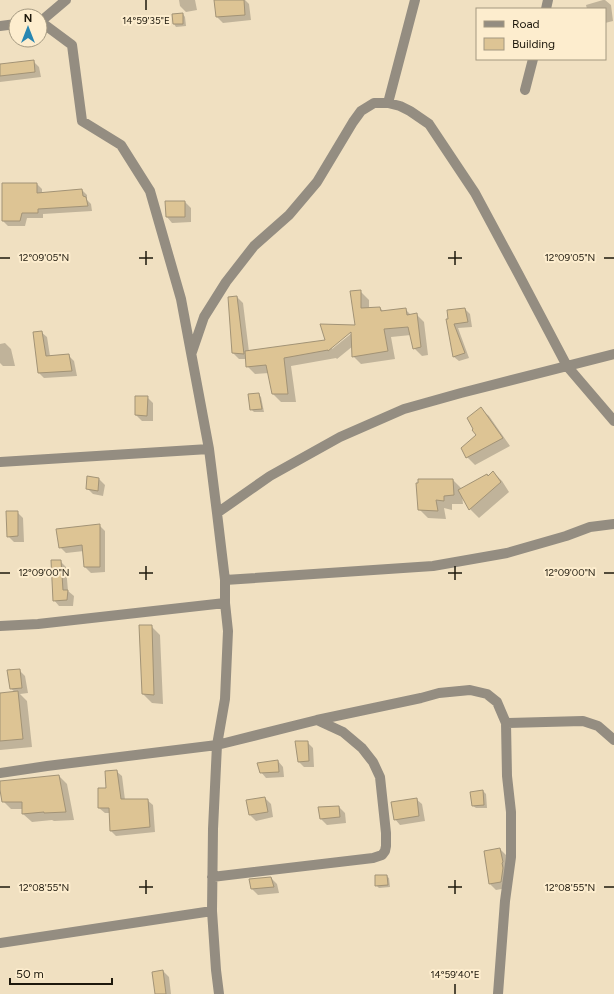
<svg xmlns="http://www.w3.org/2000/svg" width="614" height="994" font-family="Figtree,sans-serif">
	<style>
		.shadow { fill: #0003; fill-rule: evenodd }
		.building { fill: #ddc494; stroke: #a29376 }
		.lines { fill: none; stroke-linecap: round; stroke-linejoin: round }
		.minor { stroke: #948d81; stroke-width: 10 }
		.ticks { fill: none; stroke: #1d180c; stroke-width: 1.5 }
		.ticks-label { font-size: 10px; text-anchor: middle; fill: #1d180c; stroke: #fdedce; stroke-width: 4; stroke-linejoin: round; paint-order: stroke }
	</style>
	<rect width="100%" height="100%" fill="#f0e0c1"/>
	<path class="shadow" d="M179 0H195L197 10 186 12 180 6Z
		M222 0H245L249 4 251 20 223 23 217 17 215 1Z
		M603 0H605L611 5 613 21 605 23V9H587L586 5Z
		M183 14 185 17 186 26 176 27 174 24 173 15Z
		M33 61 39 67 41 77 0 82V65Z
		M37 184 42 189V194L82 190 87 195V200L91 204 92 211 43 214V218H27L25 226H8L3 221Z
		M185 202 191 208V222L172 223 167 217Z
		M361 292 369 300V308H380L384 312 405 309 411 315 416 314 424 322 428 355 422 356 414 348 411 335 391 337 395 359 361 364 353 356V346L337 359 336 358 291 366 296 402H281L273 394 269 373 255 374 247 366V359H239L233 353 237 297 243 303 249 352 326 341 357 326ZM351 331 352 333 332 349V347Z
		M465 309 470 314 472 327 458 328 469 358 459 361 454 357 447 320Z
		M41 332 47 337 50 356 68 355 74 361 77 376 44 378 39 373Z
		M5 343 11 349 15 366H3L0 363V344Z
		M258 394 261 397 264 412H254L251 409Z
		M147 397 153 403V421H142L136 415Z
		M481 409 489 416 510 446 475 465 467 457 478 436Z
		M493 472 502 481 509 492 479 518 470 509 462 495 463 504H452V510L444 508 446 519 428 518 419 509 453 480 462 489 488 477Z
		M99 479 105 485 103 496 93 494 87 488Z
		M17 512 23 518 24 542H14L8 536Z
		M99 525 105 531V572L91 573 85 567 84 551 66 553 60 547Z
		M60 561 66 567 68 591 74 596 73 606H59L54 600Z
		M151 626 160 635 163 704 152 703 143 694Z
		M19 670 25 676 28 693 20 694 27 701 32 747 0 750V694L15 692 10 688Z
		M307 742 313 748 314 767H304L298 761Z
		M278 761 283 767 284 777 266 778 261 772Z
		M116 771 122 776 125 800H147L153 805 155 832 116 836 111 831 110 813H105L99 808 107 788Z
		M59 776 67 784 74 820 54 821 52 820 32 822 23 814V809H11L3 801 0 782Z
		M483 791 486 794 487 808H476L473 806Z
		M265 798 271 804 273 817 256 821 250 815Z
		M416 799 422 804 425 821 400 825 395 819Z
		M339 807 345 813 346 823 327 825 321 819 319 808Z
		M500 849 506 855 509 868 507 888 496 890 490 884Z
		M386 876 389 878 390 887 379 888 376 885Z
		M271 878 277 884 279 893 258 895 252 889 251 880Z
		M163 971 169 977 171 994H156Z"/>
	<path class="building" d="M214 0H244L245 15 216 17Z
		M183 13V24H173L172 14Z
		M34 60 35 72 0 76V64Z
		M2 183H37V193L82 189 83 196 86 197 88 206 38 209V213H22L20 221H2Z
		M165 201H185V217H166Z
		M361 290V308L380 307 381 311 406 308 407 315 417 313 421 347 413 349 408 327 384 329 388 351 352 357 351 332 328 351V350L284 358 288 394H272L266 365 246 367 245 351 325 340 320 324 355 325 350 291Z
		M237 296 244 354 232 353 228 297Z
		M465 308 468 322 454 324 465 353 453 357 446 319H448L447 310Z
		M42 331 46 356 69 354 72 371 38 373 33 332Z
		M259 393 262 409 250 410 248 394Z
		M135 396H148L147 416 135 415Z
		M481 407 503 438 466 458 461 448 476 435 472 430 473 429 467 418Z
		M493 471 501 482 469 510 458 490 487 474 488 476Z
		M87 476 99 478 98 491 86 489Z
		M418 479H453L454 495 444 496V501L436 500 438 511 418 510 416 483H418Z
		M6 511H18V536L7 537Z
		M100 524V567H84L82 545 59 548 56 529Z
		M51 560H61L63 590H68L67 600 53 601Z
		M139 625H152L154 695 142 694Z
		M20 669 22 688 10 689 7 670Z
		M18 691 23 739 0 741V693Z
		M295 741H308L309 761 298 762Z
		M278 760 279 772 260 773 257 763Z
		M117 770 121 799H148L150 827 110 831 109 808H98V788H106L105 771Z
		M59 775 66 812 44 813V812L22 814V802H2L0 790V781Z
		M483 790 484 805 472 806 470 792Z
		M265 797 268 812 249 815 246 800Z
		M417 798 419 816 394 820 391 802Z
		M339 806 340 817 320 819 318 807Z
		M500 848 503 862 502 863 503 868 501 882 489 884 484 851Z
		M375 875H387L388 885 375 886Z
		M271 877 274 887 251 889 249 879Z
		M163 970 166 994H155L152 972Z"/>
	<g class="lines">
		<path class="minor" d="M546 9 548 0
			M40 22 66 0
			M41 22 72 45 82 121 121 145 150 191 181 299 209 449 217 513 225 580V603L228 631 225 699 217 745 213 829 212 911 216 970 219 994
			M0 26 16 24
			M525 90 533 59
			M388 103 415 0
			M192 352 204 317 226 282 254 246 289 215 317 182 353 122 361 111 374 103H388L400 106 410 111 429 124 475 193 519 275 567 366 614 421
			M0 462 209 449
			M217 513 270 476 340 437 404 409 461 393 614 354
			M225 580 433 566 507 553 566 536 590 527 614 524
			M0 626 38 624 225 603
			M506 723 583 721 598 726 614 740
			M0 773 47 766 217 745 317 720 421 698 439 693 470 690 487 694 497 702 506 723 507 776 511 812V857L505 901 498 994
			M212 877 373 858 382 855 385 851 386 846V833L380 777 373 762 362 748 343 732 317 720
			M0 943 212 911"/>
	</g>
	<path class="ticks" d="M146 0V10M146 251V265M455 251V265M0 258H10M139 258H153M448 258H462M604 258H614M146 566V580M455 566V580M0 573H10M139 573H153M448 573H462M604 573H614M146 880V894M455 880V894M0 887H10M139 887H153M448 887H462M604 887H614M455 984V994"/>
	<g class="ticks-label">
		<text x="146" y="24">14°59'35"E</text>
		<text x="44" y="261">12°09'05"N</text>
		<text x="570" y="261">12°09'05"N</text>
		<text x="44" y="576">12°09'00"N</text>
		<text x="570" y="576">12°09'00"N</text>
		<text x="44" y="891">12°08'55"N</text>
		<text x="570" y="891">12°08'55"N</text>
		<text x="455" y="978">14°59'40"E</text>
	</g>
	<rect x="476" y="8" width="130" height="52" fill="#fdedce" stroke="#a39880"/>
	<rect x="484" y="21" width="20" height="6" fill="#948d81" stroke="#a39880"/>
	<text x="512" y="28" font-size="12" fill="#1d180c">Road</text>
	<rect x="484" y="38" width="20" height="12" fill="#ddc494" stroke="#a39880"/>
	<text x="512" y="48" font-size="12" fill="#1d180c">Building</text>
	<g transform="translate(28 28)"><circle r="19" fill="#fdedce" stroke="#a39880"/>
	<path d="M0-3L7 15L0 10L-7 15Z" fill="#2886b2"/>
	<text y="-6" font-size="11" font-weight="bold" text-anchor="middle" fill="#1d180c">N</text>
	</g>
	<path d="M10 978v6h102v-6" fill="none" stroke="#1d180c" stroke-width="2"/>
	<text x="16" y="978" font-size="12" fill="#1d180c" stroke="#fdedce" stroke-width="3" paint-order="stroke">50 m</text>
</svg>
